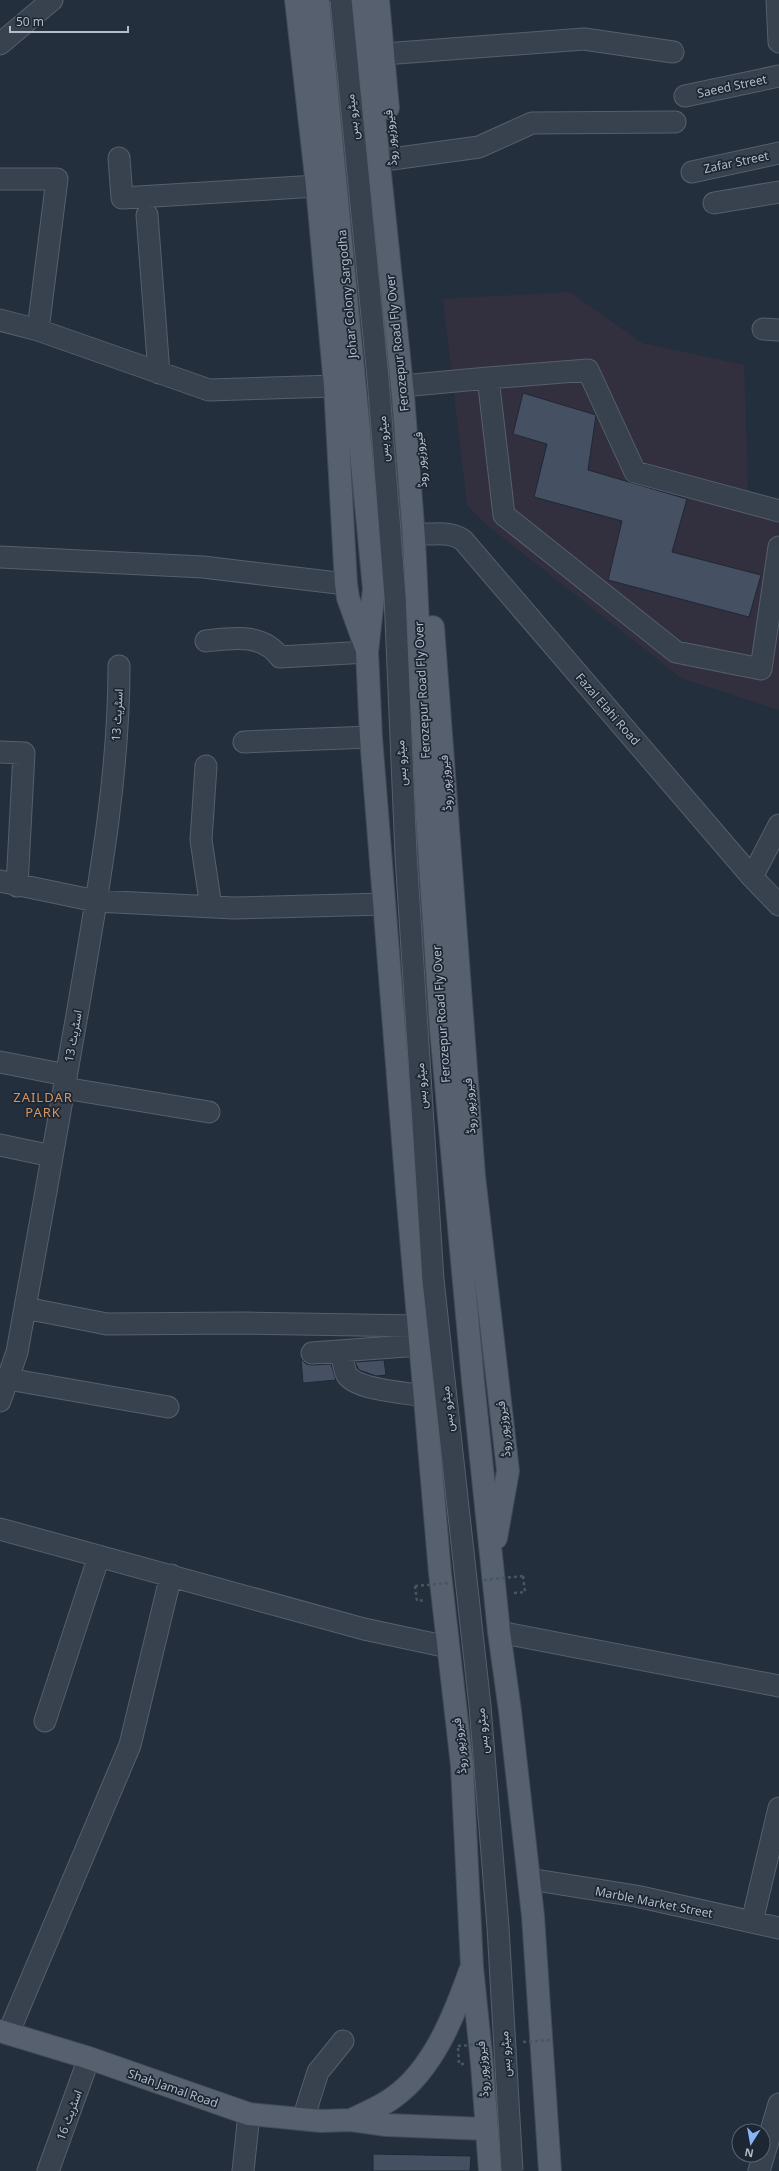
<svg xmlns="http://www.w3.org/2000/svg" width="779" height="2171" font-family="'Noto Sans',Vazirmatn,sans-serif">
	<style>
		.medical { fill: #32303f }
		.building { fill: #455162; stroke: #1f2835 }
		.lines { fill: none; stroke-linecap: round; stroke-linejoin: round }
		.minor-casing { stroke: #565f6c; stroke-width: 23 }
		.major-casing { stroke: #414a57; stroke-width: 24 }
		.path { stroke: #44595c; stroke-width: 2.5; stroke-dasharray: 3 3; stroke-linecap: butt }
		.minor { stroke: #38414e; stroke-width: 21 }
		.major { stroke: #56606e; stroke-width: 22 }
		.minor-bridge-casing { stroke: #565f6c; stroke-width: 23; stroke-linecap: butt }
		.path-bridge { stroke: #44595c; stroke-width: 2.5; stroke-dasharray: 3 3; stroke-linecap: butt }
		.minor-bridge { stroke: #38414e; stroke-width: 21 }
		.labels { text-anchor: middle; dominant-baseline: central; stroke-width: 3.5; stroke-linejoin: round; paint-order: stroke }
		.street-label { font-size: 12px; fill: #b4bcc9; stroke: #1d2633 }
		.neighbourhood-label { font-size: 13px; letter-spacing: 1px; fill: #d59563; stroke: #1d2633 }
	</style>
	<rect width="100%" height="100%" fill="#242f3e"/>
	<path class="medical" d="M569 292 642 343 744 365 748 494 779 501V710L681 678 487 525 467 505 443 299Z"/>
	<path class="building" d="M523 393 596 415 588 470 687 499 672 552 761 575 749 617 608 580 622 521 534 497 547 444 513 434Z
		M301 1359 306 1364 312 1365 331 1364 336 1380 303 1383Z
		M384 1360 386 1375 376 1376 359 1370 355 1362Z
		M373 2154 471 2156 470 2171H373Z"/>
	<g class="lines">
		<g class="minor-casing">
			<path id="minor" d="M777 0 779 42
				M0 44 52 0
				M384 54 584 39 673 52
				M685 96 779 76
				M119 158 122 198 317 186
				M392 159 479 147 532 123 675 122
				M692 172 779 153
				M0 179H57L38 330
				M714 203 779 192
				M147 215 159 373
				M0 320 38 330 209 390 335 386
				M763 329 779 330
				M488 378 588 370 635 472 779 511
				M413 385 488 378 504 515 676 652 761 669 779 547
				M427 534C440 534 451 532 463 540L752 877 779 905
				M0 557 203 567 346 584
				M206 641C233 638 262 633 280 657L367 652
				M244 742 371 737
				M0 752 24 753 17 886
				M206 766 201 840 211 907
				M752 877 779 825
				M0 881 96 901 234 908 384 904
				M0 1062 66 1075
				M64 1088 209 1112
				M0 1145 52 1156
				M25 1308 107 1324 243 1323 419 1326
				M342 1351C343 1359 343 1368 347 1375 357 1390 407 1393 425 1396
				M312 1353 420 1345
				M8 1379 168 1407
				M0 1401 17 1352C38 1238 58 1123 78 1009 97 896 119 781 119 666
				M0 1529 364 1629 448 1647
				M499 1632 779 1686
				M45 1721 99 1556
				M529 1879 636 1896 779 1928
				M752 1922 779 1808
				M8 2034 130 1745 171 1575
				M303 2119 318 2072 343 2041
				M48 2171 89 2058
				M243 2171 249 2114
				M759 2171 779 2104"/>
		</g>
		<g class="major-casing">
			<path id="major" d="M296 0 317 186 335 386 346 584 348 598 365 645
				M318 0 374 589 367 652 371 737 407 1191 440 1573 462 1766 472 1967 482 2064 490 2171
				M362 0 403 395 414 539 427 817 441 1030 473 1381 499 1632 510 1711 533 1916 550 2171
				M378 0 388 108
				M433 627 474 1176 508 1471 496 1538
				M0 2031 89 2058 249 2114 321 2121 351 2120 387 2125 486 2129
				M351 2120C365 2113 381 2107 394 2097 433 2069 454 2016 470 1971"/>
		</g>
		<path class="path" d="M415 1586 417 1601 426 1600
			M514 1593 525 1592 523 1576
			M458 2048 459 2064H464"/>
		<use href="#minor" class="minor"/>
		<use href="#major" class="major"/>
		<g class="minor-bridge-casing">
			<path id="minor-bridge" d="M341 0 378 378 395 596 406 855 433 1280 480 1706 498 1927 512 2171"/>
		</g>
		<path class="path-bridge" d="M484 1580 523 1576
			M415 1586 449 1583
			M523 2042 550 2040
			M458 2046 488 2044"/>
		<use href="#minor-bridge" class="minor-bridge"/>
	</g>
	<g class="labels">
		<g class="street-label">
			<text transform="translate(732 86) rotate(-12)">Saeed Street</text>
			<text transform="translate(352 117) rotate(-96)">میٹرو بس</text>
			<text transform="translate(390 138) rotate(-95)">فیروزپور روڈ</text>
			<text transform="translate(736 162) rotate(-12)">Zafar Street</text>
			<text transform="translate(347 294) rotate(-95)">Johar Colony Sargodha</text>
			<text transform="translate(397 343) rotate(-96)">Ferozepur Road Fly Over</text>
			<text transform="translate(383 439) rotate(-94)">میٹرو بس</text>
			<text transform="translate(420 460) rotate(-95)">فیروزپور روڈ</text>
			<text transform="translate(422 690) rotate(-93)">Ferozepur Road Fly Over</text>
			<text transform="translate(608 709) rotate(49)">Fazal Elahi Road</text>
			<text transform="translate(117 715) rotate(-87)">اسٹریٹ 13</text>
			<text transform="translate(401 763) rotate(-93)">میٹرو بس</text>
			<text transform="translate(445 783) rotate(-94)">فیروزپور روڈ</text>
			<text transform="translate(441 1014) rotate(-94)">Ferozepur Road Fly Over</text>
			<text transform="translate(73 1036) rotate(-80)">اسٹریٹ 13</text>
			<text transform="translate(421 1086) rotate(-94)">میٹرو بس</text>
			<text transform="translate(469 1106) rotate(-94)">فیروزپور روڈ</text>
			<text transform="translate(447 1409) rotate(-96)">میٹرو بس</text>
			<text transform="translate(503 1429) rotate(-96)">فیروزپور روڈ</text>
			<text transform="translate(482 1731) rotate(-95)">میٹرو بس</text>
			<text transform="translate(459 1746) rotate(-96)">فیروزپور روڈ</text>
			<text transform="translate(654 1902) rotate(11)">Marble Market Street</text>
			<text transform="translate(505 2054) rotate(-93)">میٹرو بس</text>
			<text transform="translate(482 2069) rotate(-94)">فیروزپور روڈ</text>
			<text transform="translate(173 2088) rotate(19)">Shah Jamal Road</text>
			<text transform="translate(69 2115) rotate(-70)">اسٹریٹ 16</text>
		</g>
		<g class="neighbourhood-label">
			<text x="43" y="1097">ZAILDAR<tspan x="43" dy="15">PARK</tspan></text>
		</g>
	</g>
	<g transform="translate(751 2143) rotate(191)"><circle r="19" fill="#1d2633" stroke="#59626f"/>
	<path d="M0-3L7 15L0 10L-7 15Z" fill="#8ab4f8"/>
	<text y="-6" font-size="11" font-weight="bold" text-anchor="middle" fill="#b4bcc9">N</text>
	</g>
	<path d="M10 26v6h118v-6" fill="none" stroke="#b4bcc9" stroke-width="2"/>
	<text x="16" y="26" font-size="12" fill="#b4bcc9" stroke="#1d2633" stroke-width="3" paint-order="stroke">50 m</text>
</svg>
